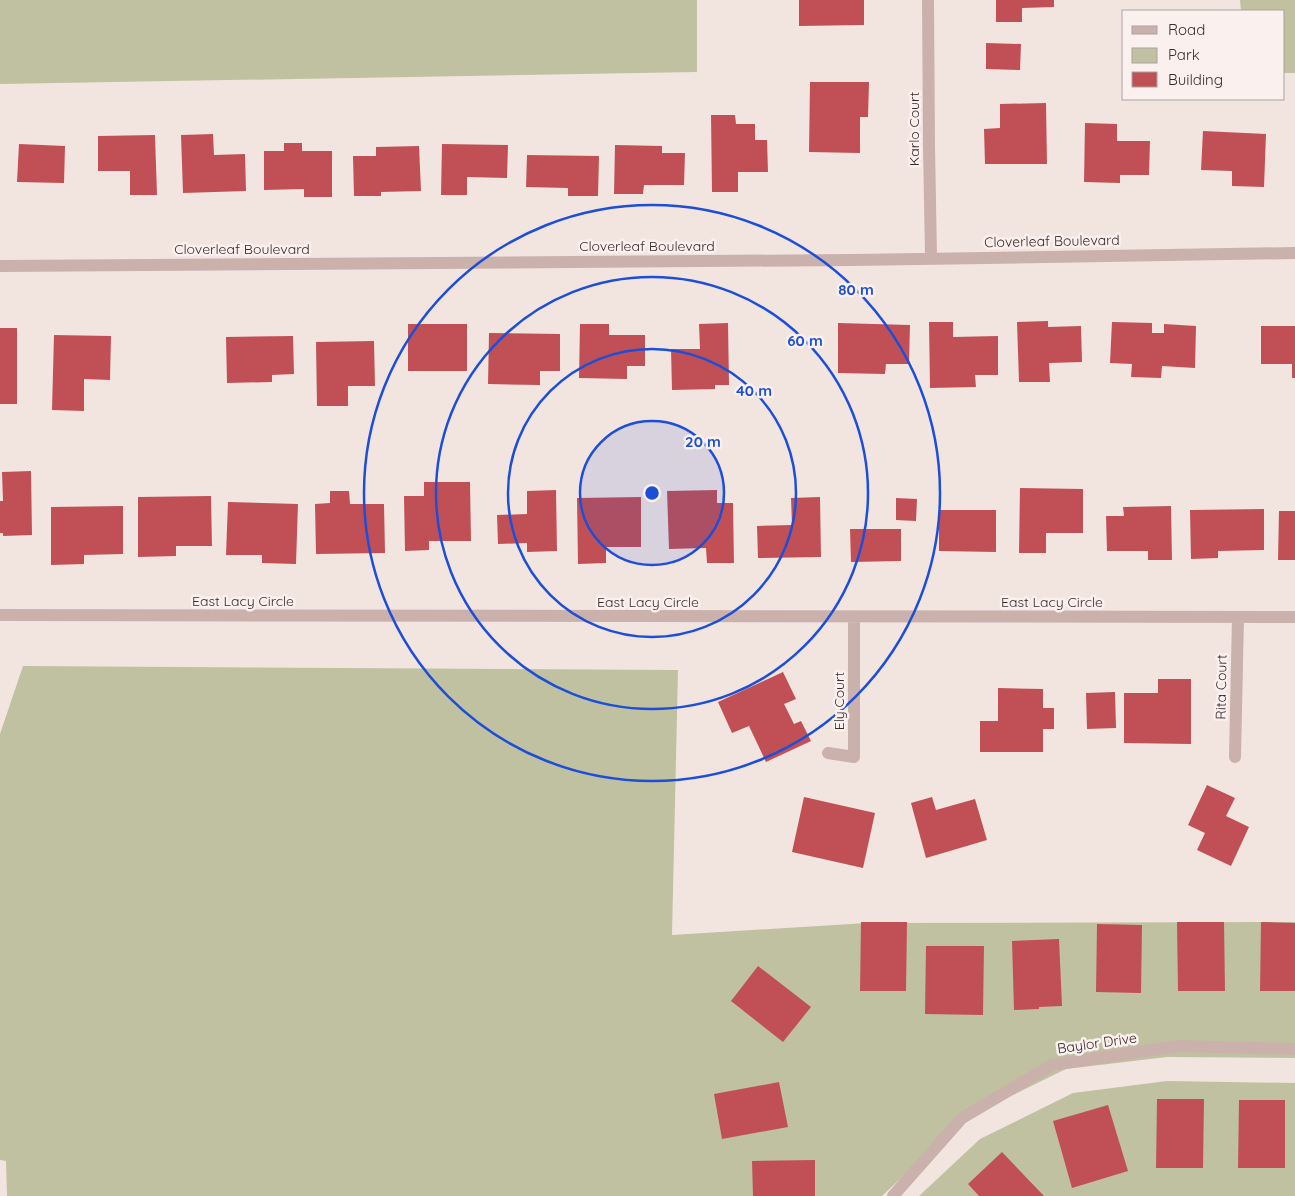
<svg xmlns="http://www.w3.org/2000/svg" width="1295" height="1196" font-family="Quicksand,sans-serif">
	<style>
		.green { fill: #c0c1a1 }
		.building { fill: #c05056 }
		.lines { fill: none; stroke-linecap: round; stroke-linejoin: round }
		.minor { stroke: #cab1ac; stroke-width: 12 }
		.ring { fill: none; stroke: #1d4ed8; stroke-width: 2.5 }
		.labels { text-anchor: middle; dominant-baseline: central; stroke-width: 5; stroke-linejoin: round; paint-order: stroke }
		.street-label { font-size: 14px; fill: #392b2b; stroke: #faf0ed }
		.centre { fill: #1d4ed8; stroke: #faf0ed; stroke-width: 2.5 }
		.ring-label { font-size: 15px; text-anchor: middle; font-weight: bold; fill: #1d4ed8; stroke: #faf0ed; stroke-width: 5; stroke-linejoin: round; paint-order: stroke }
	</style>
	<rect width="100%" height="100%" fill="#f2e5e0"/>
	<path class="green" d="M0 0H697V72L0 84Z
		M1240 0H1295V73H1284V11H1241Z
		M23 666 678 670 672 935 867 923 1295 922V1058L1167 1057 1066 1069 964 1119 882 1196H7L6 1161 0 1160V734Z
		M1167 1081 1295 1083V1196H919L980 1139 1073 1093Z"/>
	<path class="building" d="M799 0H864V25L799 26Z
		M996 0H1054V7L1022 8V22H996Z
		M986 43 1021 44 1020 70 986 69Z
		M810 82H869L868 117H860V153L809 152Z
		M1046 103 1047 164H985L984 129 1000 128V104Z
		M711 115H735L736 124H755V140H767L768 172H738V192H712Z
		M1085 123 1117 124V141H1150L1149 175H1120V183L1084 182Z
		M1203 131 1266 134 1264 187 1232 186V171L1201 170Z
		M213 134 214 155 245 154 246 191 183 193 181 135Z
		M155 135 157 195H130V171H98V136Z
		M284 143H302V151H332V197H304V189L264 190V151H284Z
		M19 144 65 146 64 183 17 182Z
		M442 144 508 145 507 178 467 177V195H441Z
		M615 145 662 146V153H685L684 185H644L643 194H614Z
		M419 146 421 191 381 192V196H354L353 156H376V147Z
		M527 155 599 156 598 196H568V188L526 187Z
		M1048 321V327L1081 326 1082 362 1049 363 1050 382H1019L1017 322Z
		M929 322H953V337L998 336V375H975L976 387 930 388Z
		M1112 322 1152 323V333H1164V324L1196 326 1195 368 1162 366 1161 378 1131 377 1132 364 1110 363Z
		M728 323 729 385H715V389L672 390 671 349H700L699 324Z
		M838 323 910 325 909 364H886L885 374 838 373Z
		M408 324H467V371H408Z
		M580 324H609V335H645V366H627V379L579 378Z
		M1261 326H1295V378H1292V364H1261Z
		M0 328H17V404H0Z
		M489 333 560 334V371H540V385L488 384Z
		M54 335 111 336 110 380 84 379V411L52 410Z
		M293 336 294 374 272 375V382L227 383 226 337Z
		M374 341 375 386H348V406H317L316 342Z
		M31 471 32 535 3 536V533H0V501H3L2 472Z
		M424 482H470L471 541H429V550L405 551 404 496H424Z
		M1020 488 1083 489V533H1046V553H1019Z
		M556 490 557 551 527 552V543L498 544 497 515 527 514V491Z
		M717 490V503H733L734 563H707L706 548 669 549 667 491Z
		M330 491H349L350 504H384L385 553 316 554 315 504 330 503Z
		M211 496 212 546H176V556L138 557V497Z
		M641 497V547H606V563L578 564 577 498Z
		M820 497 821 557 758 558 757 526 792 525 791 498Z
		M896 498 917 499 916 521 896 520Z
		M228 502 298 504 296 564 262 563V555H226Z
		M123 506V554L84 555V564L51 565V507Z
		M1171 506 1172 560H1148V551H1107L1106 516H1124L1123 507Z
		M1264 509V550L1218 551V558L1191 559 1190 510Z
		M939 510H996V552L939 551Z
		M1279 511H1295V560H1278Z
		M850 529H901V561L851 562Z
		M783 672 796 699 784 704 794 724 801 721 811 741 766 762 749 726 732 733 718 702Z
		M1158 679H1191V744L1124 743V693H1158Z
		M998 688 1043 689V708H1054V729H1043V752H980V721H998Z
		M1115 692 1116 728 1087 729 1086 693Z
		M1207 785 1235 798 1226 816 1249 827 1231 866 1197 850 1205 833 1188 825Z
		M804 797 875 813 863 868 792 852Z
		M932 797 936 810 975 799 987 840 926 858 911 803Z
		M861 922H907L906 991H860Z
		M1177 922H1224L1225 991H1178Z
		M1261 922 1295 923V991H1260Z
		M1097 924 1142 925 1141 993 1096 992Z
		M1059 939 1062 1006 1039 1007V1009L1014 1010 1012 941Z
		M926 946H984L983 1015 925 1014Z
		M758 966 811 1007 783 1042 731 1001Z
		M779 1082 788 1127 722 1139 714 1094Z
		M1157 1099H1204L1203 1168H1156Z
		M1239 1100H1285V1168H1238Z
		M1108 1105 1128 1171 1072 1188 1053 1121Z
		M1002 1152 1044 1196H979L968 1184Z
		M815 1160V1196H753L752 1161Z"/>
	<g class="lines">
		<path class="minor" d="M928 0 929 146 931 257
			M0 266 852 260 1295 253
			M0 615 1295 617
			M828 753 854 757V617
			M1235 757 1238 617
			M893 1196 962 1118 1052 1065 1179 1046 1295 1049"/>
	</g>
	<circle cx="652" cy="493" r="72" fill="#1d4ed8" fill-opacity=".12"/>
	<g class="ring">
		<circle cx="652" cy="493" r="72"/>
		<circle cx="652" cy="493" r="144"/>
		<circle cx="652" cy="493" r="216"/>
		<circle cx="652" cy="493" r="288"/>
	</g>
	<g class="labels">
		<g class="street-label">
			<text transform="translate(914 129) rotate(-90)">Karlo Court</text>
			<text transform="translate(1052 241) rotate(-1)">Cloverleaf Boulevard</text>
			<text x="647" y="246">Cloverleaf Boulevard</text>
			<text x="242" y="249">Cloverleaf Boulevard</text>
			<text x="243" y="601">East Lacy Circle</text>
			<text x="648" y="602">East Lacy Circle</text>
			<text x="1052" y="602">East Lacy Circle</text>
			<text transform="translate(1221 687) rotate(-89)">Rita Court</text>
			<text transform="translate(839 701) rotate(-90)">Ely Court</text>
			<text transform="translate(1097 1043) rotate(-8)">Baylor Drive</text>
		</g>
	</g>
	<circle cx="652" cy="493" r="8" class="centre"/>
	<g class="ring-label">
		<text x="856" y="295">80 m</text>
		<text x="805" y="346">60 m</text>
		<text x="754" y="396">40 m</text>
		<text x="703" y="447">20 m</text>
	</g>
	<rect x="1122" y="10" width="162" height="90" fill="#faf0ed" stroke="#ada19f"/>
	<rect x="1132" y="26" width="25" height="8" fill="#cab1ac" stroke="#ada19f"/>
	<text x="1168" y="35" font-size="15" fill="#392b2b">Road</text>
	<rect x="1132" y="48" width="25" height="15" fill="#c0c1a1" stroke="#ada19f"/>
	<text x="1168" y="60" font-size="15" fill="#392b2b">Park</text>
	<rect x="1132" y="72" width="25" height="15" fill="#c05056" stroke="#ada19f"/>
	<text x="1168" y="85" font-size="15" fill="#392b2b">Building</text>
</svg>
